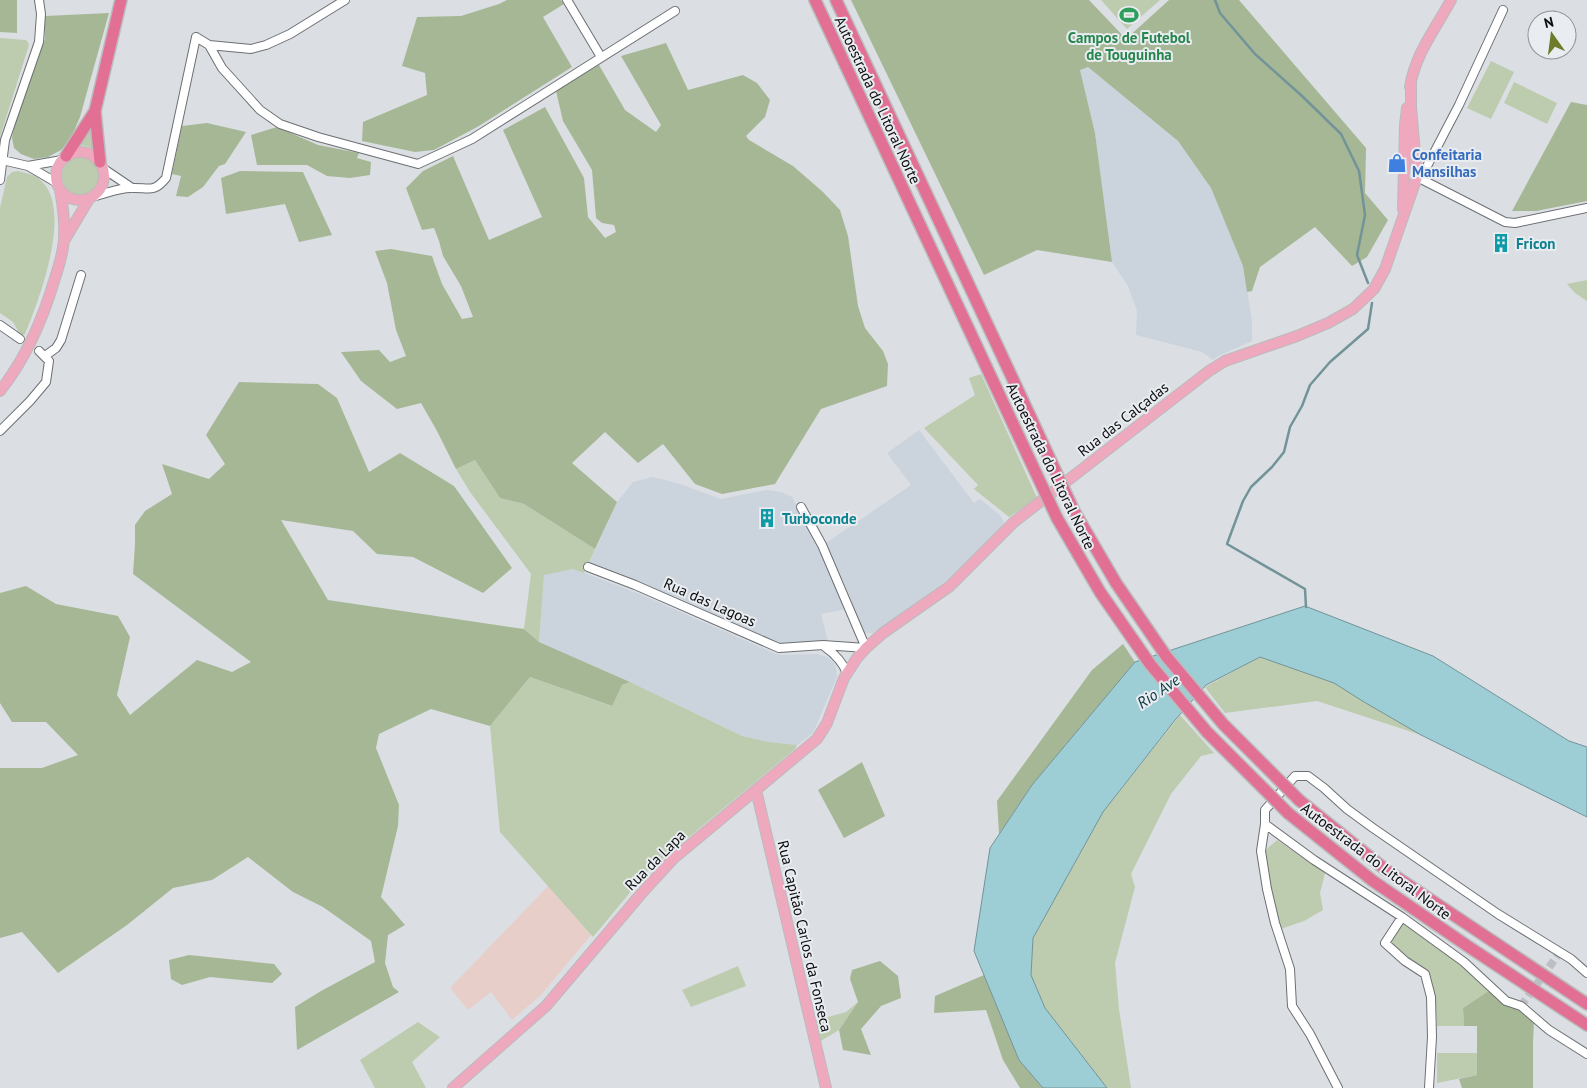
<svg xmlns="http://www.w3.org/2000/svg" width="1587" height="1088" font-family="'PT Sans',sans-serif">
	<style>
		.built { fill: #cbd3dd }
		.education { fill: #e8cec9 }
		.green { fill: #bdcbae }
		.forest { fill: #a6b795 }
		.water { fill: #9eced5; stroke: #729499 }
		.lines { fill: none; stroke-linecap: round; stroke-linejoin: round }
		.stream { stroke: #729499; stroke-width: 2.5 }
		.minor-tunnel { stroke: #bcbfc3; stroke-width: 8; stroke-dasharray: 8 4; stroke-linecap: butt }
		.minor-casing { stroke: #6c6f73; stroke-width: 10 }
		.major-casing { stroke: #bbb; stroke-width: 12 }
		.highway-casing { stroke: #bbb; stroke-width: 14 }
		.minor { stroke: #fff; stroke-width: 8 }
		.major { stroke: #eea9bf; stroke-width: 10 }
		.highway { stroke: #e27094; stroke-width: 11 }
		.highway-bridge-casing { stroke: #bbb; stroke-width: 14; stroke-linecap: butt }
		.highway-bridge { stroke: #e27094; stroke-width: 11 }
		.labels { text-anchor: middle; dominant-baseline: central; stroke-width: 4; stroke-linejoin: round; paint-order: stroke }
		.leisure-label { font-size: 15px; font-weight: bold; fill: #27864d; stroke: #e9ecf0 }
		.street-label { font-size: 15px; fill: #0b0c0d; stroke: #e9ecf0 }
		.shop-label { font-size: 15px; font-weight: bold; fill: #366cbe; stroke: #e9ecf0; text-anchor: start }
		.culture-label { font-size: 15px; font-weight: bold; fill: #0d838f; stroke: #e9ecf0; text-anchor: start }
		.water-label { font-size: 16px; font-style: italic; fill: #0b393f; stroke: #e9ecf0 }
	</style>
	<rect width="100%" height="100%" fill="#dbdfe3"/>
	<path class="built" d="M1088 67 1178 141 1211 188 1243 266 1252 320V341L1218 356 1213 360 1202 352 1136 335 1137 311 1128 286 1112 262 1095 133 1080 70Z
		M919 430 974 503 980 499 1000 515 1004 522 1002 527 947 580 874 633H863L849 594 826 543 911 485 887 453Z
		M653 477 680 484 721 499 766 490 781 492 792 497 827 566 846 609 821 614 828 641 781 644 589 563 617 502 633 482Z
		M574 569 642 595 776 654 783 655 817 654 827 657 834 663 836 669 837 677 813 733 797 745 769 742 742 736 630 682 539 642 544 574Z"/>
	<path class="education" d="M548 886 591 935 541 995 512 1020 491 992 468 1010 450 988Z"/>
	<path class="green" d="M1101 0H1160L1127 29Z
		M0 38 26 40 28 42 29 45 0 137Z
		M1491 61 1514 72 1491 119 1467 108Z
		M1514 82 1557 103 1547 124 1504 103Z
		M90 120 94 149 86 146 78 145Z
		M62 176a19 19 0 1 1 38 0a19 19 0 1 1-38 0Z
		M18 171C25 173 33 174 39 179 75 206 39 300 25 334L21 336 13 322 0 313V208L7 177 12 172Z
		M1587 280V301L1575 293 1567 284Z
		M981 374 1037 498 1009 517 974 489 978 485 924 428 975 395 969 378Z
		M475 460 500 498 524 504 595 549 584 573 573 569 544 575 539 642 524 629 531 574 470 492 456 469Z
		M1260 657 1334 683 1364 702 1421 735 1317 701 1225 713 1205 687Z
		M530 677 611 706 622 685 630 682 742 736 769 742 797 745 795 749 648 871 593 937 500 832 490 726Z
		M1180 715 1214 753 1201 756 1171 794 1131 874 1135 887 1115 963 1119 1009 1131 1088H1107L1045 1008 1031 975 1033 938 1103 812Z
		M1277 840 1325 873 1320 893 1323 910 1304 921 1281 929C1277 917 1261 860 1266 851 1268 847 1274 843 1277 840Z
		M1406 922 1445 949 1490 990 1463 1008 1464 1026H1437L1436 1007 1432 983 1426 972 1406 958 1391 945V937L1401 923Z
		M738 966 746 986 691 1007 682 990Z
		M858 1002 839 1030 819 1042 814 1021 846 1012Z
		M418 1022 440 1037 412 1062 426 1088H375L360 1060Z
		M1437 1053H1477V1075L1437 1083Z"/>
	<path class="forest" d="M0 0H17V33L0 32Z
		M507 0H561L564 4 543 17 572 67 479 126 434 150 415 152 362 141 363 122 427 95 425 73 402 66 417 17 461 16 499 4Z
		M851 0H1089L1126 39 1169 0H1239L1366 148 1365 193 1388 220 1367 257 1352 266 1315 227 1260 267 1252 291 1247 292 1243 266 1211 188 1178 141 1088 67 1080 70 1095 133 1112 262 1037 250 984 275Z
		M109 13 80 117 71 138 61 150 48 157 34 159 21 154 14 148 12 138 15 123 45 39V16Z
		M666 43 688 90 743 75 757 83 770 100 765 117 746 136 749 140 793 166 823 192 840 210 848 236 858 306 865 328 883 351 888 364 887 386 821 409 775 484 722 494 695 484 663 444 638 463 605 432 572 463 617 502 595 549 524 504 500 498 475 460 456 469 437 431 421 403 397 409 361 381 341 352 379 350 390 362 406 356 396 330 387 283 375 251 391 249 432 256 442 284 462 319 473 317 461 286 443 256 439 241 434 228 422 230 406 188 423 171 453 156 489 240 542 217 503 130 545 107 584 178 588 217 605 238 616 232 614 225 602 223 596 218 592 170 563 121 556 91 599 65 625 110 656 132 661 125 621 56Z
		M1571 102 1587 105V201L1536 211H1512Z
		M207 123 246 132 225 164 219 166 203 187 188 197 176 196 181 176 172 174 182 126Z
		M277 127 318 145 359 153 357 158 371 162 370 175 350 178 327 176 307 165H257L251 135Z
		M240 171 303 172 332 235 299 242 285 204 226 214 221 178Z
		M239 382 318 384 337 398 369 472 400 453 454 486 512 568 483 593 413 557 377 554 353 531 281 520 328 600 524 629 539 642 630 682 622 685 612 706 530 677 490 726 431 709 379 734 376 748 399 805 398 826 381 897 405 925 388 935 385 963 393 987 399 992 297 1050 295 1007 321 991 375 962 371 941 323 907 293 892 248 857 212 880 173 888 127 925 58 973 22 932 0 938V768H42L78 755 46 722H12L0 703V593L26 586 56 604 118 616 130 637 117 695 130 715 197 660 232 672 251 662 133 574 135 544V525L145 511 172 494 162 464 209 479 225 464 206 435Z
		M1123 644 1135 662 1032 785 999 834 997 801 1092 670Z
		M862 762 885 816 844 838 818 790Z
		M189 955 274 964 282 974 272 983 210 977 182 985 171 979 169 960Z
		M880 961 898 976 901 998 881 1006 861 1029 871 1055 843 1050 839 1030 858 1002 850 979 852 970Z
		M984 975 1019 1060 1043 1088H1020L1003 1060 986 1010 934 1013 935 996Z
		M1490 990 1503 1003 1518 1008 1534 1020 1533 1044V1088H1462L1459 1079 1477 1075V1026H1464L1463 1008Z"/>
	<path class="water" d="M1305 606 1433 656 1569 741 1587 747V817L1421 735 1364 702 1334 683 1260 657 1206 685 1175 720 1103 812 1033 938 1031 975 1045 1008 1107 1088H1043L1019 1060 974 951 990 848 1032 785 1135 662Z"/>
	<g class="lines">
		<path class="stream" d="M1215 0 1220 13 1255 54 1302 96 1341 134 1359 171 1365 215 1357 255 1368 283
			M1306 607 1305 589 1227 544 1243 501 1251 487 1272 467 1284 452 1290 427 1302 406 1310 385 1330 362 1368 329 1372 303"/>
		<path class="minor-tunnel" d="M1521 1006 1560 952"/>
		<g class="minor-casing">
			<path id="minor" d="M567 0 601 57
				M1503 10 1459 105 1425 170 1417 177 1505 222 1515 223 1587 208
				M209 45 222 68 260 110 280 124 318 137 418 164 472 139 675 11
				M2 160 28 166 57 183
				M28 166 62 160
				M104 169 132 188
				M0 180 5 140 39 42 41 14 39 0
				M95 196C107 193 119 188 131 188 148 187 153 194 166 178L196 37 209 45 251 49 266 45 290 34 345 0
				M0 325 20 339
				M45 356 56 348 61 340 81 275
				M0 431 30 401 46 382 49 361 39 351
				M588 567 635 585 779 648 823 645 866 648 822 545 801 507
				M825 647C835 654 842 661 847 673
				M1265 824 1314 860 1402 917 1464 962 1506 1001 1521 1006 1549 1030 1587 1054
				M1402 917 1385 943 1405 961 1425 974 1431 997 1432 1037 1429 1088
				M1338 1088 1310 1034 1292 1006 1290 969 1275 923 1267 889 1261 851 1265 824V810L1295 776H1308L1324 788 1347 809 1373 828 1498 914 1571 959 1587 973"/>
		</g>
		<g class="major-casing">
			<path id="major" d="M1410 87C1415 54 1436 28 1451 0
				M56 176a24 24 0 1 1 48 0a24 24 0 1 1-48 0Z
				M1403 209 1405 125 1407 108
				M64 241 89 199
				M0 391C27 357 43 319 55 278 59 266 63 252 64 240 65 224 63 206 60 190
				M756 790 826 1088
				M453 1088 546 1006 641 894 673 859 817 739 827 723 844 678 857 658 866 648 883 633 950 586 1014 522 1209 371 1225 361 1297 336 1328 323 1353 309 1374 289 1385 269 1417 177 1411 107V82"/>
		</g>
		<g class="highway-casing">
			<path id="highway" d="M815 0 1013 424
				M836 0 1030 416
				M66 156 95 111
				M100 162 95 111 121 0
				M1299 800 1386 870 1587 1004
				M1288 813 1373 881 1469 947 1587 1025"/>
		</g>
		<use href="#minor" class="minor"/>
		<use href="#major" class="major"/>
		<use href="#highway" class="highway"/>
		<g class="highway-bridge-casing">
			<path id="highway-bridge" d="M1030 416 1074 511 1116 583 1166 656 1223 724 1299 800
				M1013 424 1057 518 1100 592 1150 664 1207 732 1288 813"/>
		</g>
		<use href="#highway-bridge" class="highway-bridge"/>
	</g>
	<defs>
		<g id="stadium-bare" transform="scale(1.5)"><path d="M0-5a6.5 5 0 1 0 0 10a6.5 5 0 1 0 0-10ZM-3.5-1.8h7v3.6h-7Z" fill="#2e9e5b" stroke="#e9ecf0" stroke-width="2.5" paint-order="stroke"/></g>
		<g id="shop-bare" transform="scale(1.5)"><path d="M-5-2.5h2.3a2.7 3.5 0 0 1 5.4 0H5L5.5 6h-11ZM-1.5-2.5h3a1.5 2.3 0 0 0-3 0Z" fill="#3f7fe0" stroke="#e9ecf0" stroke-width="2.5" paint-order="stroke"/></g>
		<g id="building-bare" transform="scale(1.5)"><path d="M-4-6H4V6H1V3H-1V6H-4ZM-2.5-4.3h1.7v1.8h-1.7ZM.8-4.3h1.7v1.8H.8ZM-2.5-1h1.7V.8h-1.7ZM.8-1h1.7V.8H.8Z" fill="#0f9aa8" stroke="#e9ecf0" stroke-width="2.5" paint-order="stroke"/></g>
	</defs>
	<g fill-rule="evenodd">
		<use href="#stadium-bare" x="1129" y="15"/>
		<use href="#shop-bare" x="1397" y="163"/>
		<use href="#building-bare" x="1501" y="243"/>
		<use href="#building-bare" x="767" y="518"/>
	</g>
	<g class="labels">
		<g class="leisure-label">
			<text x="1129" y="37">Campos de Futebol<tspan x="1129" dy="17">de Touguinha</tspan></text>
		</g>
		<g class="street-label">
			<text transform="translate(878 100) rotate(65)">Autoestrada do Litoral Norte</text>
			<text transform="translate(1123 419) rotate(-38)">Rua das Calçadas</text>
			<text transform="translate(1051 466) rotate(64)">Autoestrada do Litoral Norte</text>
			<text transform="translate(710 602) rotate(24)">Rua das Lagoas</text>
			<text transform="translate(655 860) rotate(-45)">Rua da Lapa</text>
			<text transform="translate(1376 861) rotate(37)">Autoestrada do Litoral Norte</text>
			<text transform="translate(805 936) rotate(77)">Rua Capitão Carlos da Fonseca</text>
		</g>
		<g class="shop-label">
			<text x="1412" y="154">Confeitaria<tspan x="1412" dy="17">Mansilhas</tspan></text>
		</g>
		<g class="culture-label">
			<text x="1516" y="243">Fricon</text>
			<text x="782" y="518">Turboconde</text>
		</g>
		<g class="water-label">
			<text transform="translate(1158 691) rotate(-34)">Rio Ave</text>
		</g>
	</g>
	<g transform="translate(1552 35) rotate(346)"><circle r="24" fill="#e9ecf0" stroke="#909295"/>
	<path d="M0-4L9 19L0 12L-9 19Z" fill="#6e7c29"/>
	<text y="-8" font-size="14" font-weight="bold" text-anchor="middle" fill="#0b0c0d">N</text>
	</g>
</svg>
